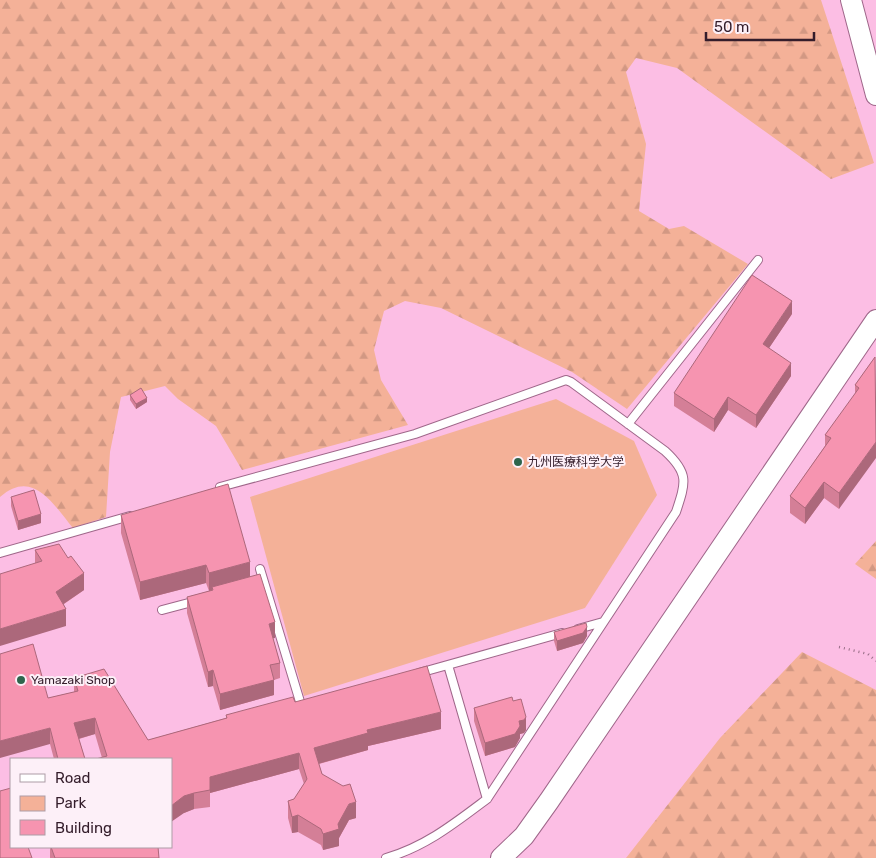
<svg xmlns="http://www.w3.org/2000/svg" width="876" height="858" font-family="Rubik,'Noto Sans JP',sans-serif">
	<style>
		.forest { fill: url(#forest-firs) }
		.park { fill: #f4b198 }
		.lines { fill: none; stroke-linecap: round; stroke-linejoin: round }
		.service-casing { stroke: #9f678a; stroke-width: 10 }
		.tertiary-casing { stroke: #9f678a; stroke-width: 22 }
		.path { stroke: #966c85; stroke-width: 2.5; stroke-dasharray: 1 4; stroke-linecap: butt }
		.service { stroke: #fff; stroke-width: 8 }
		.tertiary { stroke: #fff; stroke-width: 20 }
		.wall { fill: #d47f97 }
		.shaded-wall { fill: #ac687b }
		.building { fill: #f694b0; stroke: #ac687b }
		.poi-dot { fill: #2f654c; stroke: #fdf0f8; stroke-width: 2 }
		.labels { text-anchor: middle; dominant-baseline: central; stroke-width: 4; stroke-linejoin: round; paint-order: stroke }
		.poi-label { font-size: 12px; fill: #341d2b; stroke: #fdf0f8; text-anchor: start }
	</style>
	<defs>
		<pattern id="forest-firs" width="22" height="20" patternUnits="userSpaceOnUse" patternTransform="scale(1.25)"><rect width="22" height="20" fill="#f4b198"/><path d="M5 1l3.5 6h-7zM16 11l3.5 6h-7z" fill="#d29883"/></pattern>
	</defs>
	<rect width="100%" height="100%" fill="#fcbee4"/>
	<path class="forest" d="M0 0H821L874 163 831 179 677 68 636 58 626 72 646 144 639 211 669 229 684 226 748 264 627 409 572 372 441 308 405 301 384 311 374 350 381 380 408 425 242 470 216 426 178 399 165 386 121 397 110 452 106 517 73 528C53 504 33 468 0 497Z
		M876 541V579L855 564Z
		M802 652 876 690V858H626L720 738Z"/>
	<path class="park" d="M556 399 634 441 657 495 585 608 304 696 250 497Z"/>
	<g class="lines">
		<g class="service-casing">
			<path id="service" d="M628 424 758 260
				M220 487 415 434 566 380 571 382 665 451C689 473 686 482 676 512L487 799C455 823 425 847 386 858
				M0 553 130 516
				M260 569 301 705
				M162 610 196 601
				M578 629 603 622
				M448 665 487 799
				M419 673 562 633"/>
		</g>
		<g class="tertiary-casing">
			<path id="tertiary" d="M851 0 876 95
				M501 858 524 836 549 801 876 320"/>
		</g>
		<path class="path" d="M839 647 868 654 876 661"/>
		<use href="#service" class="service"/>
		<use href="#tertiary" class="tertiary"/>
	</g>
	<path class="wall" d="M792 314 769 348 791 376 756 428 728 410 714 432 674 406V393Z
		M875 357 839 509 824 498 805 524 790 513V496L825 446V435L855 395V385Z
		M130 395 147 402 136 409 130 400Z
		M11 497 41 523 18 530 11 506Z
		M121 515 250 577 275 638H273L280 663V678L274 680V695L220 710 213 686 208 687 187 613V597L209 591 206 583 140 600 121 533Z
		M35 550 84 590 64 604 66 626 35 563Z
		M554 632 587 636 583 643 557 651 554 641Z
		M74 678 148 740 226 718V715L295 702 441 729 368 746V750L319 764 322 774 356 818 349 820 339 838V846L323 850 321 845 298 832 292 833 288 818V801L294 799 304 784 299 769 210 793V807L194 809 184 813 102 758 95 734 79 739 85 759H54L50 744 48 698 74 692Z
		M513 701 526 730 524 733 520 734V738L515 747 485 756 474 721V708Z
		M50 847H159L158 849 159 858H50Z"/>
	<path class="shaded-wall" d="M792 301V314L763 357V344Z
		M791 363V376L756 428V415Z
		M728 397V410L714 432V419Z
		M147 398V402L136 409V404Z
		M876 442V458L839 509V493Z
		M824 482V498L805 524V508Z
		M41 514V523L18 530V521Z
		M250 562V580L212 587V590L209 591V573Z
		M206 565V583L140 600V582Z
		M84 573V590L56 609V592Z
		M66 609V626L0 646V629Z
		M275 622V638L269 639V624Z
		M587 627V636L583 643 557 651V641Z
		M213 670V686L208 687V672Z
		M274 680V695L220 710V694Z
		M441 712V729L368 746V750L314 765V748L367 730Z
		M526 717V730L524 733 520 734V738L515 747 485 756V743Z
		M95 718V734L74 740V723Z
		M50 728V744L0 758V741Z
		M299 753V769L210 793V777Z
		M194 793V809L184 813 171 822V806L184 796Z
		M356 802V818L349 820 339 838V846L323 850V834L338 824 349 804Z
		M298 815V832L292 833V817Z"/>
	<path class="building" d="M752 275 792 301 763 344 791 363 756 415 728 397 714 419 674 393Z
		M875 357 876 442 839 493 824 482 805 508 790 496 831 438 825 435 859 388 855 385Z
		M141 388 147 398 136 404 130 395Z
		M228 484 250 562 209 573 206 565 140 582 121 515Z
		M34 490 41 514 18 521 11 497Z
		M59 544 68 558 71 556 84 573 56 592 66 609 0 629V574L42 561 35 550Z
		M260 574 275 622 269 624 280 663 270 665 274 680 220 694 213 670 208 672 187 597 213 590 212 587Z
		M586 623 587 627 583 633 557 641 554 632Z
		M33 644 48 698 78 691 74 678 104 669 148 740 227 718 226 715 293 697 295 702 427 666 441 712 367 730 368 733 314 748 322 774 343 786 350 784 356 802 349 804 338 824 339 829 323 834 321 829 298 815 292 817 288 801 294 799 307 779 299 753 210 777V790L194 793 184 796 171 806V759H96L107 756 95 718 74 723 85 759H58L50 728 0 741V654Z
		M512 697 513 701 521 699 526 717 524 720 519 721 520 726 515 734 485 743 474 708Z
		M11 788V847H28L32 858H0V791Z
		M51 847H158L159 858H55Z"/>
	<g class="poi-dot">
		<circle cx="518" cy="462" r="5"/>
		<circle cx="21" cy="680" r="5"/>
	</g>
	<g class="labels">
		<g class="poi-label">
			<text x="528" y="462">九州医療科学大学</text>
			<text x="31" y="680">Yamazaki Shop</text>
		</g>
	</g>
	<rect x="10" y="758" width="162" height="90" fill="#fdf0f8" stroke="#ad9ca6"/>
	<rect x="20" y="774" width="25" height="8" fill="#ffffff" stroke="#ad9ca6"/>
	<text x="55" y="783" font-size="15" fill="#341d2b">Road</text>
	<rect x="20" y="796" width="25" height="15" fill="#f4b198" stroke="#ad9ca6"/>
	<text x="55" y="808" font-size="15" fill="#341d2b">Park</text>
	<rect x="20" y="820" width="25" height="15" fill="#f694b0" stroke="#ad9ca6"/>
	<text x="55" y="833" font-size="15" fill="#341d2b">Building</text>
	<path d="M706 32v8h108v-8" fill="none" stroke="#341d2b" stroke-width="2.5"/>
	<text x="714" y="32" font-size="15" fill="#341d2b" stroke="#fdf0f8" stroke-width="4" paint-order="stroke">50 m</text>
</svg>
